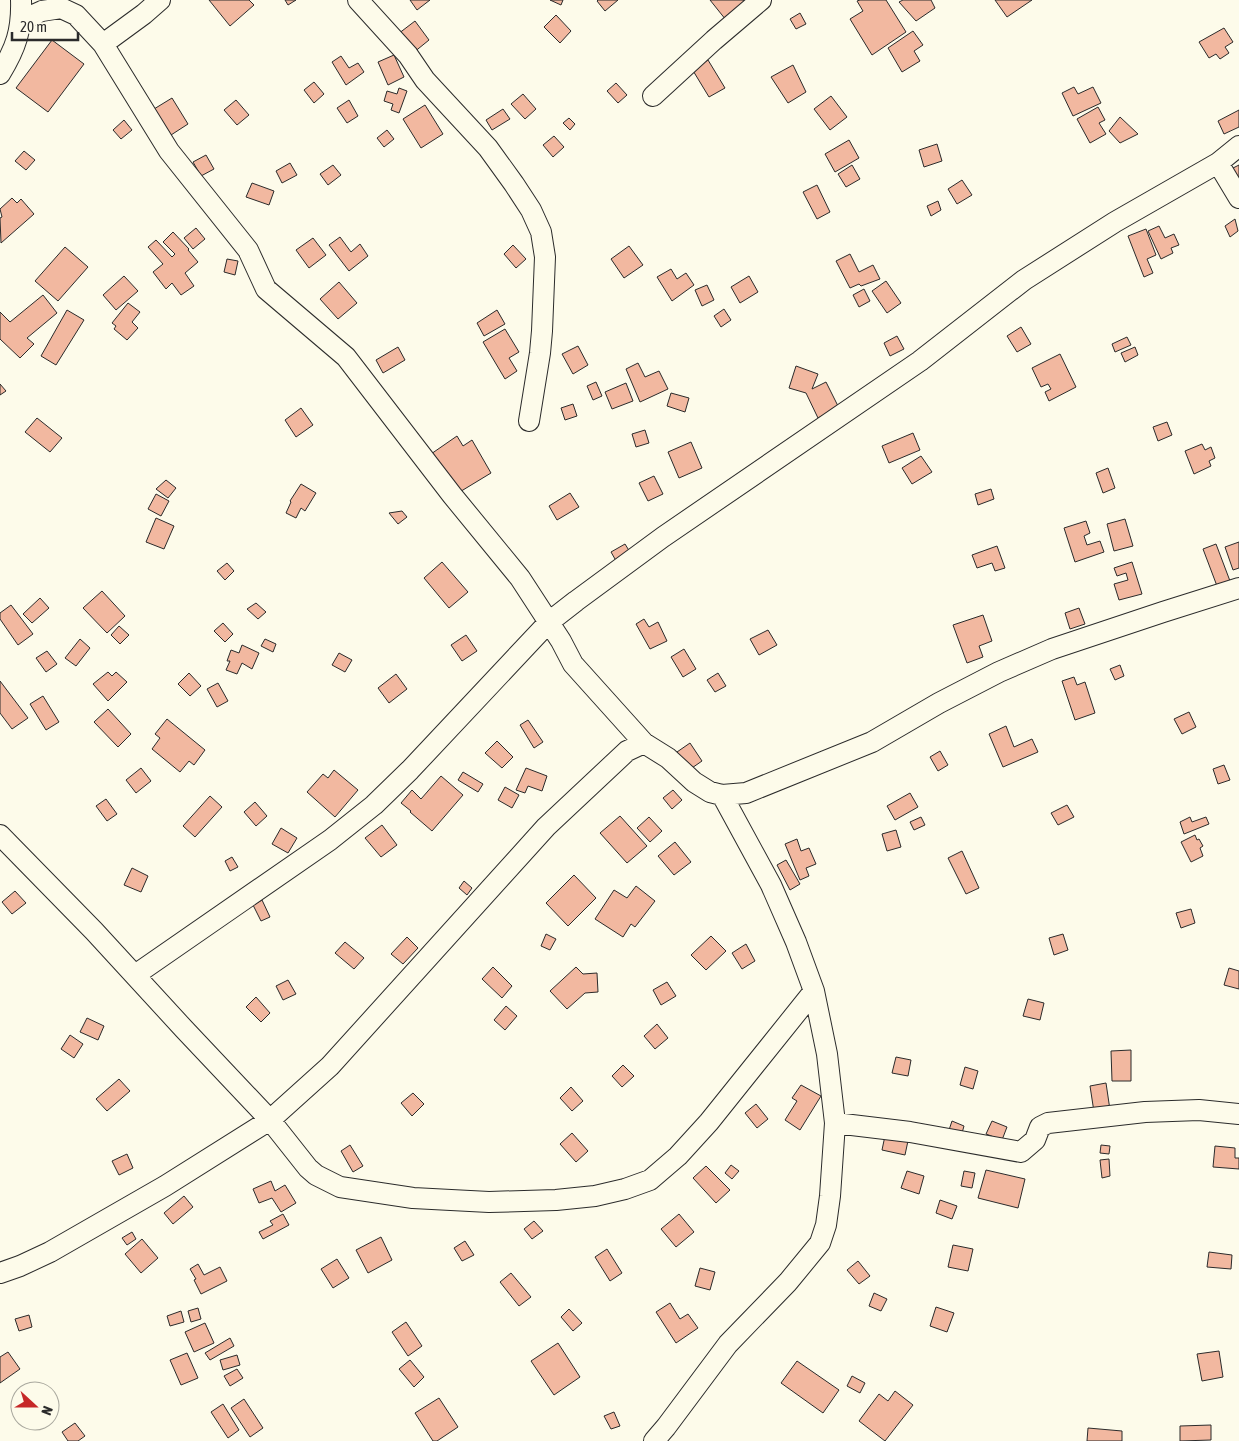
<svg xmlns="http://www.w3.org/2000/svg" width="1239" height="1441" font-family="'Asap Condensed',sans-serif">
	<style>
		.building { fill: #f2b8a0; stroke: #2b2b2b }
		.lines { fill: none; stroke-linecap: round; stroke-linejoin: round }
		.minor-casing { stroke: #2b2b2b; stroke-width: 22 }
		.minor { stroke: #fdfbea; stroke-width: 20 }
	</style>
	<rect width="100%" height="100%" fill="#fdfbea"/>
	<path class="building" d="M209 0H249L254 5 230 26Z
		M285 0H296L288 5Z
		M410 0H430L417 10Z
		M550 0H563L561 5Z
		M598 0H618L605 11 597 1Z
		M710 0H743L746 4 726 20Z
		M860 0H886L906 32 872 55 850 19 863 11 857 1Z
		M903 0H931L935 8 916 21 899 2Z
		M995 0H1032L1007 17Z
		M800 13 806 24 796 29 790 19Z
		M556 15 571 31 560 43 544 27Z
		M415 21 429 40 413 53 398 34Z
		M1224 28 1233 42 1225 47 1229 53 1220 59 1216 54 1209 58 1199 42Z
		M913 31 923 45 914 51 920 61 902 72 888 48Z
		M52 40 84 64 48 112 16 88Z
		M394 55 404 77 388 85 378 62Z
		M341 56 349 68 358 63 364 72 346 85 332 62Z
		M708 60 725 88 709 97 692 69Z
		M793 65 806 92 788 103 771 77Z
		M314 82 324 94 314 103 304 90Z
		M616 83 627 95 618 103 607 91Z
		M1074 87 1078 94 1093 87 1101 103 1073 116 1062 93Z
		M399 88 407 91 399 113 391 110 393 104 384 101 387 91 397 94Z
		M523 94 536 109 525 119 511 104Z
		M831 96 847 117 830 130 814 109Z
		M172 98 188 124 171 135 154 109Z
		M236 100 249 115 237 125 224 110Z
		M349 100 358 116 347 123 337 108Z
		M425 105 443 134 421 148 403 119Z
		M1098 107 1105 120 1099 123 1106 134 1090 143 1077 119Z
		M503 109 510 119 492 130 486 120Z
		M1239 110V127L1224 134 1218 121Z
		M1120 117 1138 134 1120 143 1109 131Z
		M569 118 575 124 570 130 563 123Z
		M124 120 132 130 121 139 113 130Z
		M387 130 394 139 384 147 377 138Z
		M554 136 564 147 553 157 543 145Z
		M849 140 859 158 835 172 825 154Z
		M937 144 942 161 924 167 919 150Z
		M24 151 35 160 26 170 15 161Z
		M206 155 214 169 201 176 193 162Z
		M290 163 297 175 282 183 276 171Z
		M333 165 341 175 328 185 320 174Z
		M852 165 860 179 846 187 838 174Z
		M1239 165V187L1229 170Z
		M962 180 972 195 957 204 948 189Z
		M252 183 274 191 269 205 246 197Z
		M817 185 830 212 817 219 803 192Z
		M12 198 17 203 21 199 34 214 1 243 0 218 2 217 0 209Z
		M938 201 941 210 931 216 927 206Z
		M1235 219 1238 231 1230 237 1225 226Z
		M1159 226 1165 238 1174 234 1179 245 1171 248 1173 253 1161 259 1148 231Z
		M196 228 205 239 193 249 184 238Z
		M1146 229 1156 255 1147 259 1153 273 1144 277 1128 236Z
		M173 232 189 249 188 250 198 262 185 273 194 286 181 295 172 283 166 289 153 272 163 264 148 247 156 240 172 257 175 254 163 242Z
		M340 237 351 252 360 244 368 256 349 271 329 245Z
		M313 238 326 255 309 268 296 250Z
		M513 245 526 259 516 268 504 254Z
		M629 246 643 265 624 278 611 259Z
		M65 247 88 267 58 301 35 281Z
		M850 254 859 272 873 265 880 279 861 286 859 284 850 288 836 261Z
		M227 259 238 261 235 275 224 272Z
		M671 269 677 279 686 273 694 285 672 301 657 277Z
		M124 276 138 291 116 310 103 295Z
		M749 276 758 292 740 303 731 287Z
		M886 281 901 303 887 313 872 291Z
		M339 282 357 303 338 319 320 299Z
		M707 285 714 300 702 306 695 290Z
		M864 289 870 301 859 307 853 295Z
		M43 295 57 313 27 338 34 344 20 358 0 339V312L10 322Z
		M128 303 140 312 132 322 138 328 127 340 114 329 116 326 112 323Z
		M724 309 731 320 721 327 714 316Z
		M67 310 84 320 56 365 41 356Z
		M497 310 505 324 484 336 477 323Z
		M1021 327 1031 344 1017 352 1007 336Z
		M505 329 519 352 509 358 517 371 505 379 483 342Z
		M897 336 904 349 890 356 884 343Z
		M1127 337 1131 345 1115 352 1112 344Z
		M578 346 588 365 573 374 562 354Z
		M398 347 405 360 383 373 376 360Z
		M1135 347 1138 355 1125 362 1121 353Z
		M1060 354 1076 387 1049 401 1045 392 1051 389 1048 384 1041 387 1032 368Z
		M638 363 645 377 659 371 668 389 640 402 626 369Z
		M796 366 818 374 812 389 826 382 839 408 818 418 806 393 789 388Z
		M596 382 602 396 593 400 587 386Z
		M626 383 633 401 612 409 605 392Z
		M0 384 6 391 0 395Z
		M671 393 689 398 685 412 667 406Z
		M573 404 577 416 565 420 561 408Z
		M301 408 313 425 296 437 285 420Z
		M37 418 62 438 50 452 25 432Z
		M1167 422 1172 435 1158 441 1153 427Z
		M645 430 649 443 636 447 632 434Z
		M913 433 920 450 889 463 882 446Z
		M457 436 463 446 472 440 491 473 458 493 431 454Z
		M691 442 702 468 679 478 668 452Z
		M1202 444 1205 450 1211 447 1215 458 1209 461 1211 466 1194 474 1185 451Z
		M921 456 932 472 912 484 902 468Z
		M1108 468 1115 488 1103 493 1096 473Z
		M654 476 663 494 648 501 639 483Z
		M166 480 176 488 168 498 156 489Z
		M301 484 316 493 305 511 301 508 296 518 286 513 291 502 290 501Z
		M991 489 994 499 978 505 975 494Z
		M570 493 579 507 557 520 549 506Z
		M156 494 169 501 161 516 148 509Z
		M402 511 407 517 398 524 389 513Z
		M156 518 174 526 164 549 146 542Z
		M1125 519 1133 546 1114 551 1107 524Z
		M1086 521 1090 533 1084 536 1087 545 1100 541 1104 552 1075 562 1064 528Z
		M1239 542V568L1233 570 1225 547Z
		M625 544 633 557 619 566 611 552Z
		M1216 544 1230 581 1217 586 1203 549Z
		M997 546 1005 568 995 571 992 563 977 568 972 555Z
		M442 562 468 592 449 608 424 578Z
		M1132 562 1142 594 1119 600 1114 584 1128 580 1126 573 1117 576 1114 568Z
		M227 563 234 571 225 580 217 571Z
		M102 591 125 616 107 633 83 608Z
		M40 598 49 608 32 623 23 614Z
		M256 603 266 612 258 619 247 609Z
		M11 605 33 634 18 645 0 619V613Z
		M1079 608 1085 624 1070 629 1065 613Z
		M983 615 992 641 979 646 983 657 967 663 953 625Z
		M644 619 649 627 658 622 667 641 650 649 636 624Z
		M223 623 233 634 225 642 214 631Z
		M119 626 129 635 120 644 111 635Z
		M768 630 777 645 759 655 750 639Z
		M466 635 477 651 462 661 451 645Z
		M80 639 90 648 76 666 65 658Z
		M265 639 276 644 273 652 261 646Z
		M242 645 259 653 252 669 242 663 237 674 226 670 230 661H227L231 650 239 653Z
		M684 649 696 669 683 677 671 657Z
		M47 651 57 664 46 672 36 658Z
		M339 653 352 660 345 672 332 665Z
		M1120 665 1124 676 1115 680 1110 669Z
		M108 672 112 676 116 672 127 682 108 701 93 684Z
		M189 673 201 686 190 696 178 684Z
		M718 673 726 686 715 692 707 680Z
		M396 674 407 689 389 703 378 688Z
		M1074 677 1077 685 1085 682 1095 713 1075 720 1062 681Z
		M0 681 28 718 12 729 0 713Z
		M218 683 228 701 217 707 207 689Z
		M43 696 59 722 46 730 30 704Z
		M108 709 131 734 118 747 94 722Z
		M1189 712 1196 727 1182 734 1174 719Z
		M167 719 205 750 194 765 189 761 180 772 152 749 160 738 155 734Z
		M528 720 543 742 534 748 520 725Z
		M1006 726 1014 747 1032 739 1038 752 1003 767 989 734Z
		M497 741 513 757 502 768 485 753Z
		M690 743 702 761 689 770 677 752Z
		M940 751 948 765 938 771 930 757Z
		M1224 765 1230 780 1218 784 1213 769Z
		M141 768 151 781 136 793 126 780Z
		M526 768 547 776 542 791 528 786 525 793 516 790Z
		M334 770 358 790 335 817 307 792 323 774 328 778Z
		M463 772 483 784 478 792 458 780Z
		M441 776 463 795 432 831 410 812 411 811 401 803 412 790 421 799Z
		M505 787 519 795 512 808 498 800Z
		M673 790 682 800 672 809 663 798Z
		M910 793 918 807 895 820 887 806Z
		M210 796 222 807 195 837 183 826Z
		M106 799 117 814 107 821 96 806Z
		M255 802 267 816 256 826 244 812Z
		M1067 805 1074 817 1058 825 1051 813Z
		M620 816 647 846 627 863 600 833Z
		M649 817 662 831 650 842 637 828Z
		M921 817 925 825 914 830 910 822Z
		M1190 817 1192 822 1206 817 1209 824 1184 834 1180 822Z
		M382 825 397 845 381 857 365 838Z
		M281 828 297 838 288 853 272 844Z
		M896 830 901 847 887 851 882 834Z
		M1195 835 1197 840 1199 839 1203 846 1200 848 1203 856 1191 862 1181 842Z
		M797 839 801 851 809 848 816 864 806 868 809 876 800 880 785 844Z
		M675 842 691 862 674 875 658 856Z
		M962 851 979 888 966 894 948 858Z
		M232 857 238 867 230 871 225 861Z
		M786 860 800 884 790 890 777 865Z
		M132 868 148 876 141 892 124 885Z
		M574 875 596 898 568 926 546 903Z
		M464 881 472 888 467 895 459 888Z
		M636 886 655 901 635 927 631 924 623 937 595 919 614 890 627 898Z
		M15 891 26 903 12 914 2 902Z
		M262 900 270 917 261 921 253 905Z
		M1191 909 1195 923 1181 928 1176 913Z
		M546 934 556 939 550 950 541 946Z
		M1063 934 1068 950 1054 955 1049 938Z
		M711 936 726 951 706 970 691 955Z
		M407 937 418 948 403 964 391 954Z
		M345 942 364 958 354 969 335 953Z
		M746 944 755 961 742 969 732 953Z
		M493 967 512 986 502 998 482 979Z
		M576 967 583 974 597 973 598 992 585 993 567 1009 550 991Z
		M1229 968 1239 971V989L1224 985Z
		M288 980 296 994 283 1000 276 986Z
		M667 982 676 996 661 1005 653 990Z
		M256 997 270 1013 261 1022 246 1007Z
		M1028 999 1044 1003 1040 1020 1023 1016Z
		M506 1006 517 1016 505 1030 494 1020Z
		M87 1018 104 1026 98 1040 80 1032Z
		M657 1024 668 1038 655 1049 644 1036Z
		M70 1035 83 1044 74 1058 61 1049Z
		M1131 1050V1081H1112L1111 1051Z
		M896 1057 911 1060 908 1076 892 1073Z
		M623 1065 634 1076 622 1087 612 1076Z
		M965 1067 978 1071 973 1089 960 1085Z
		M119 1079 130 1091 107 1111 96 1099Z
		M1106 1083 1110 1110 1094 1112 1090 1086Z
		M801 1085 821 1096 800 1130 785 1120 797 1101 792 1098Z
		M571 1087 583 1101 572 1111 560 1098Z
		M413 1093 424 1104 412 1116 401 1103Z
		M756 1104 768 1119 757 1128 745 1113Z
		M952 1121 964 1126 960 1140 947 1136Z
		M992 1121 1007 1127 1002 1140 986 1134Z
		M886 1131 909 1136 905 1155 882 1150Z
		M572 1133 588 1151 576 1162 560 1144Z
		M350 1145 363 1166 353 1172 341 1151Z
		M1101 1145 1110 1146 1109 1154 1100 1153Z
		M1215 1146 1235 1148V1158H1239V1169L1213 1167Z
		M127 1154 133 1168 119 1175 112 1161Z
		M1109 1159 1110 1176 1102 1178 1100 1160Z
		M731 1165 739 1171 732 1179 725 1173Z
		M706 1166 730 1190 716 1203 693 1178Z
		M986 1170 1025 1179 1018 1208 978 1198Z
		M907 1171 924 1176 919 1194 901 1188Z
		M964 1171 975 1173 972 1188 961 1186Z
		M271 1181 275 1191 285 1185 296 1203 281 1212 272 1198 259 1203 253 1189Z
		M184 1196 193 1207 173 1224 164 1213Z
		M940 1200 957 1206 952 1219 936 1213Z
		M283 1214 289 1225 263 1239 259 1232 273 1225 270 1221Z
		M679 1214 694 1232 676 1247 661 1229Z
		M534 1221 543 1231 532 1239 524 1229Z
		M132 1232 136 1239 127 1245 122 1238Z
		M381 1237 392 1260 368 1273 356 1250Z
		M142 1239 158 1258 141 1273 125 1254Z
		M465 1241 474 1255 462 1261 454 1248Z
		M953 1245 973 1249 968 1271 948 1267Z
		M607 1249 622 1273 610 1281 595 1257Z
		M1209 1252 1232 1255 1231 1269 1207 1267Z
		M337 1259 349 1278 333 1288 321 1269Z
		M858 1261 870 1276 859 1284 847 1270Z
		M198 1264 204 1275 220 1267 227 1281 201 1294 194 1280 196 1279 190 1269Z
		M700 1268 715 1272 710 1290 695 1286Z
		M511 1273 531 1297 519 1306 500 1282Z
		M874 1293 887 1299 881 1311 869 1306Z
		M670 1303 680 1319 688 1314 698 1328 676 1343 656 1312Z
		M936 1307 954 1313 947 1332 930 1326Z
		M198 1308 201 1319 191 1322 188 1311Z
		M569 1309 582 1323 573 1331 561 1317Z
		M181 1311 184 1322 170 1326 167 1316Z
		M29 1315 32 1327 19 1331 15 1319Z
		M406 1322 422 1346 408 1356 392 1332Z
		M205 1323 214 1343 194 1352 185 1332Z
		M230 1338 234 1346 210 1360 205 1353Z
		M558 1343 580 1377 554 1395 531 1361Z
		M1219 1351 1223 1377 1202 1381 1197 1354Z
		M8 1352 20 1369 0 1383V1357Z
		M187 1353 198 1378 181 1385 170 1360Z
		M237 1355 240 1365 223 1370 220 1360Z
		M410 1360 424 1377 414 1387 399 1369Z
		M797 1361 839 1390 823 1413 781 1383Z
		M237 1369 243 1378 230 1386 224 1376Z
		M852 1376 865 1383 860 1393 847 1386Z
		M895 1391 913 1405 885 1441 859 1421 879 1394 888 1401Z
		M439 1398 458 1427 437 1441H433L415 1413Z
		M244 1399 263 1428 250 1437 231 1408Z
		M223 1404 239 1430 228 1438 211 1412Z
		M614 1412 620 1426 611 1429 604 1416Z
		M75 1423 85 1436 78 1441H68L62 1432Z
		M1211 1425V1440L1180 1441V1426Z
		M1088 1428 1122 1431V1441H1087Z"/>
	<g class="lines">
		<g class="minor-casing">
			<path id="minor" d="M358 0 408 55 425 80 488 148 514 184 531 210 541 232 545 257 542 331 540 353 529 421
				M22 20 42 11 61 8 76 15 103 44 169 151 248 250 266 289 346 357 452 495 520 578 561 641 573 664 644 743
				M103 44 144 14 160 0
				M0 74C16 48 22 30 21 0
				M653 96 714 40 761 0
				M1218 163 1239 198
				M0 835 94 931 184 1029 270 1120 308 1168 316 1175 340 1187 413 1198 489 1202 556 1200 595 1196 625 1189 650 1180 678 1156 709 1122 814 991
				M135 975 330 840 374 805 410 770 549 622 576 601 663 537 920 361 1024 280 1115 222 1218 163 1239 146
				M835 1123 910 1132 1021 1152 1035 1140 1040 1127 1048 1123 1145 1112 1199 1110 1239 1114
				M0 1273 20 1266 50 1252 165 1186 270 1120 330 1066 546 827 627 751 644 743 668 758 694 782 710 792 722 795 746 793 872 742 939 703 999 672 1052 649 1163 612 1239 588
				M654 1441 666 1427 728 1344 788 1282 820 1243 826 1225 830 1196 835 1123 827 1054 814 991 796 942 771 885 722 795"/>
		</g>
		<use href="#minor" class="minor"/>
	</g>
	<g transform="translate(35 1406) rotate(111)"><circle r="24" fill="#fdfbea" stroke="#a9a89e"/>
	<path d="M0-4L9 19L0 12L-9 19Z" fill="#c62828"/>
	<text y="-8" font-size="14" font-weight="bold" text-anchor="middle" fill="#2b2b2b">N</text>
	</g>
	<path d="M12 32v8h66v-8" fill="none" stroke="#2b2b2b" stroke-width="2.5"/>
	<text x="20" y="32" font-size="15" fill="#2b2b2b" stroke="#fdfbea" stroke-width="4" paint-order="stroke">20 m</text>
</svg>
